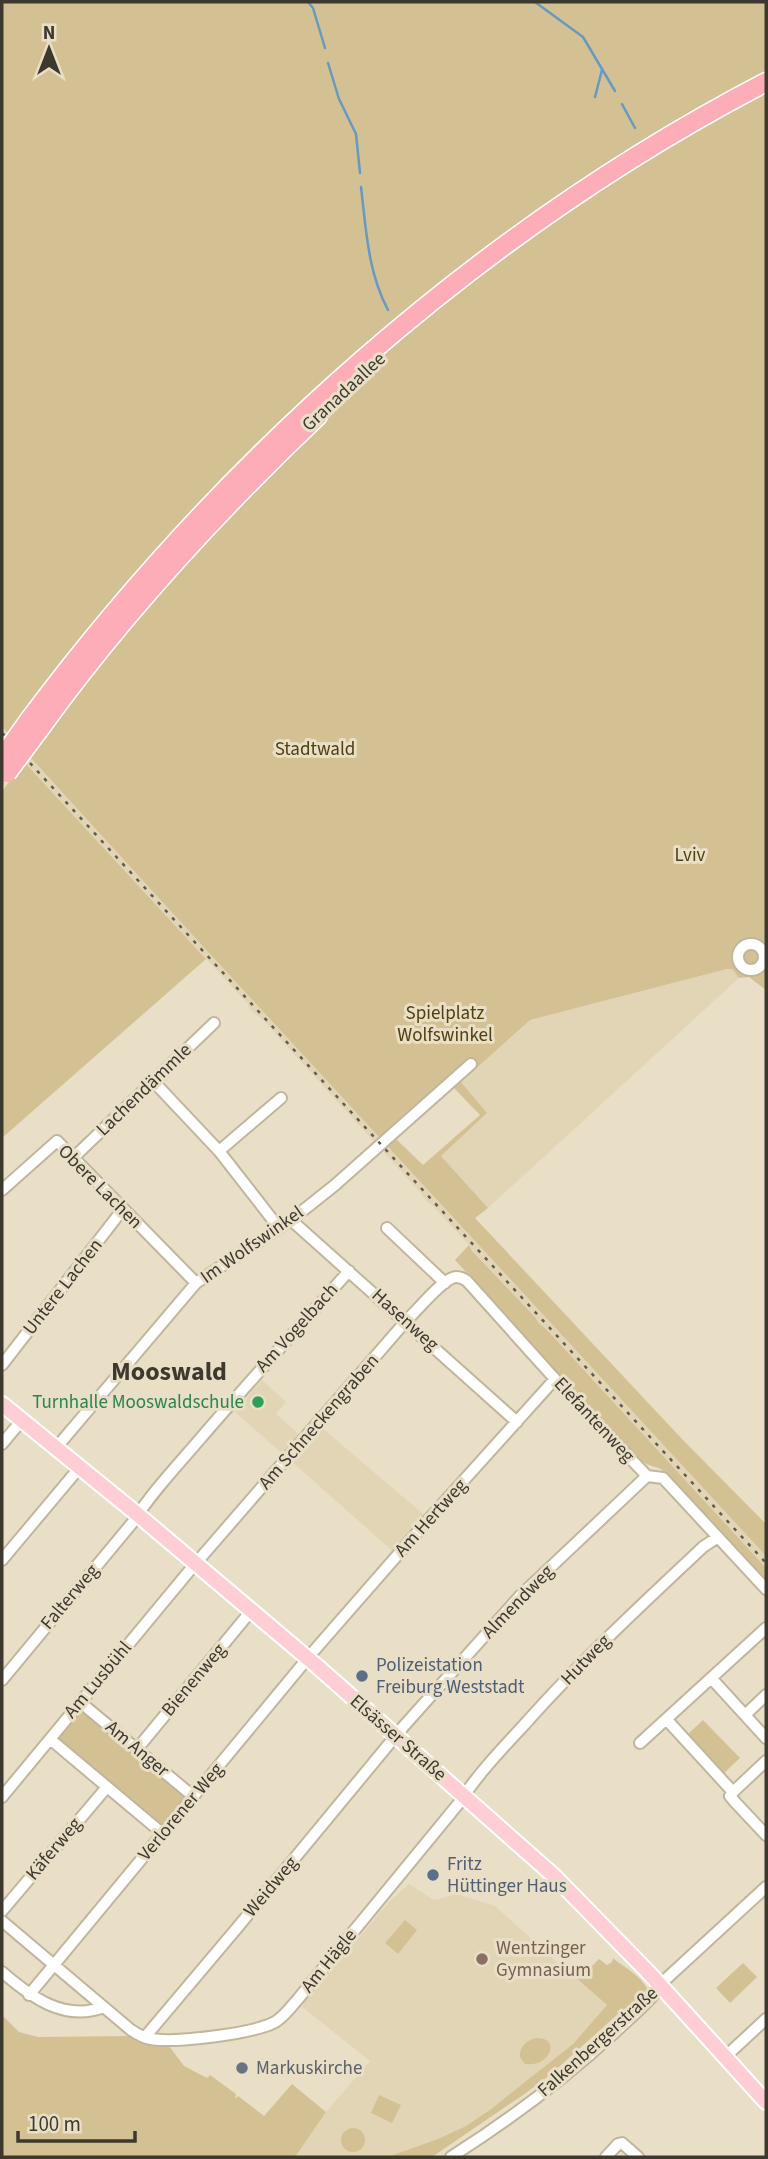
<svg xmlns="http://www.w3.org/2000/svg" width="768" height="2159" font-family="'Source Sans 3',sans-serif">
	<style>
		.built { fill: #e2d5b5 }
		.green { fill: #d4c193; fill-rule: evenodd }
		.lines { fill: none; stroke-linecap: round; stroke-linejoin: round }
		.stream { stroke: #669ac2; stroke-width: 2.5 }
		.minor-casing { stroke: #c0b69e; stroke-width: 14 }
		.major-casing { stroke: #fff; stroke-width: 18 }
		.highway-casing { stroke: #fff; stroke-width: 21 }
		.minor { stroke: #fff; stroke-width: 10 }
		.major { stroke: #feced4; stroke-width: 14 }
		.highway { stroke: #fdadb8; stroke-width: 18 }
		.rail { stroke: #615c4f; stroke-width: 2.5; stroke-dasharray: 3.5 7; stroke-linecap: butt }
		.highway-bridge-casing { stroke: #fff; stroke-width: 21; stroke-linecap: butt }
		.highway-bridge { stroke: #fdadb8; stroke-width: 18 }
		.leisure-dot { fill: #2e9e5b; stroke: #e9dfc6; stroke-width: 2.5 }
		.service-dot { fill: #5c6f8a; stroke: #e9dfc6; stroke-width: 2.5 }
		.education-dot { fill: #8d6e63; stroke: #e9dfc6; stroke-width: 2.5 }
		.worship-dot { fill: #6b7280; stroke: #e9dfc6; stroke-width: 2.5 }
		.labels { text-anchor: middle; dominant-baseline: central; stroke-width: 6; stroke-linejoin: round; paint-order: stroke }
		.street-label { font-size: 19px; fill: #3d392f; stroke: #e9dfc6 }
		.park-label { font-size: 19px; fill: #504010; stroke: #e9dfc6 }
		.leisure-label { font-size: 19px; fill: #27864d; stroke: #e9dfc6; text-anchor: end }
		.service-label { font-size: 19px; fill: #4e5e75; stroke: #e9dfc6; text-anchor: start }
		.education-label { font-size: 19px; fill: #785e54; stroke: #e9dfc6; text-anchor: start }
		.worship-label { font-size: 19px; fill: #5b616d; stroke: #e9dfc6; text-anchor: start }
		.district-label { font-size: 26px; font-weight: bold; fill: #3d392f; stroke: #e9dfc6 }
	</style>
	<rect width="100%" height="100%" fill="#e9dfc6"/>
	<path class="built" d="M2 727 766 1556V1568L548 1331 543 1327 535 1317 472 1251 469 1245 432 1205 427 1202 420 1192 262 1019 250 1010 247 1003 2 739Z
		M727 969H732L739 978 488 1208 441 1156 487 1113 461 1082 530 1020Z
		M262 1380 286 1402 276 1414 301 1436 284 1455 235 1412Z
		M321 1427 429 1519 397 1555 291 1461Z
		M409 1884 434 1900 457 1894 495 1906 561 1966 607 2005 573 2044 502 2101 466 2126 438 2139 387 2157H295L326 2112 370 2061 301 2006 390 1901Z"/>
	<path class="green" d="M2 2H766V990L749 977 739 978 732 969H727L530 1020 461 1082 487 1113 441 1156 488 1208 475 1218 682 1439 766 1524V1556L211 955 30 757 45 736 23 714 8 733 2 727ZM454 1088 480 1115 423 1165 396 1139Z
		M25 763 206 959 2 1138V792L12 777 14 779Z
		M469 1245 472 1251 535 1317 539 1323 548 1331 766 1568V1584L661 1469 646 1464 630 1453 455 1260Z
		M80 1707 190 1797 161 1830 53 1740Z
		M703 1720 740 1758 724 1773 687 1735Z
		M405 1920 417 1930 398 1954 385 1943Z
		M613 1958C627 1970 640 1974 649 1992L624 2015 618 2014 550 2075 523 2095 432 2157H387L438 2139 466 2126 491 2109 573 2044 607 2005 576 1978 583 1975 599 1959 607 1965 612 1962Z
		M743 1963 757 1977 730 2003 716 1988Z
		M2 2015 19 2032 38 2037 130 2036 169 2046 184 2066 207 2078 210 2075 236 2094 235 2099 238 2096 264 2116 292 2084 326 2112 295 2157H2Z
		M536 2038C562 2037 550 2068 525 2064L520 2057C519 2047 527 2040 536 2038Z
		M379 2095 401 2105 392 2123 371 2113Z
		M341 2140a12 12 0 1 1 24 0a12 12 0 1 1-24 0Z"/>
	<g class="lines">
		<path class="stream" d="M308 2 313 8 325 48
			M535 2 583 37 615 91
			M328 63 339 99 356 134 360 173
			M595 97 602 70
			M622 104 635 128
			M361 187C366 229 368 273 388 310"/>
		<g class="minor-casing">
			<path id="minor" d="M738 957a13 13 0 1 1 26 0a13 13 0 1 1-26 0Z
				M153 1081 219 1151 279 1228
				M219 1151 281 1098
				M73 1158 214 1023
				M2 1190 57 1141 196 1283
				M291 1220 517 1422
				M387 1228 445 1283
				M2 1365 123 1209
				M2 1444 22 1420
				M56 1448 196 1283 291 1220 335 1185 471 1064
				M2 1560 80 1467
				M712 1679 766 1738
				M2 1680 133 1522C152 1492 177 1466 200 1439 249 1382 299 1327 349 1271
				M80 1702 194 1797
				M745 1715 766 1695
				M667 1720 733 1792 730 1796 735 1802 766 1835
				M50 1739 162 1833
				M640 1743 766 1628
				M137 1749 251 1611
				M733 1792 766 1761
				M2 1797 190 1570 406 1321C416 1312 444 1277 456 1277 461 1277 463 1278 467 1281L555 1379 647 1476 663 1478 766 1589
				M2 1911 107 1787
				M2 1921 131 2030C137 2034 143 2038 151 2039 175 2043 253 2034 275 2022 284 2017 291 2007 298 1999L459 1803C477 1775 501 1750 524 1725 580 1662 641 1605 703 1547L718 1537
				M2 1972C31 1997 64 2022 104 2007
				M29 1995 312 1653 429 1519 555 1379
				M145 2037 237 1928 403 1727 520 1596 647 1476
				M725 2057 766 2019
				M451 2157C509 2120 563 2080 614 2033 632 2016 652 2000 666 1979L766 1887
				M606 2157 618 2144 622 2143 638 2157"/>
		</g>
		<g class="major-casing">
			<path id="major" d="M2 1404 137 1514 318 1667 553 1875 649 1973 766 2102"/>
		</g>
		<g class="highway-casing">
			<path id="highway" d="M29 720C223 460 478 232 766 82
				M39 730C121 616 216 513 318 416"/>
		</g>
		<use href="#minor" class="minor"/>
		<use href="#major" class="major"/>
		<use href="#highway" class="highway"/>
		<path class="rail" d="M2 733 5 736
			M30 763 766 1563"/>
		<g class="highway-bridge-casing">
			<path id="highway-bridge" d="M2 758 29 720
				M7 773 39 730"/>
		</g>
		<use href="#highway-bridge" class="highway-bridge"/>
	</g>
	<circle class="leisure-dot" cx="258" cy="1402" r="7"/>
	<g class="service-dot">
		<circle cx="362" cy="1676" r="7"/>
		<circle cx="433" cy="1875" r="7"/>
	</g>
	<circle class="education-dot" cx="482" cy="1959" r="7"/>
	<circle class="worship-dot" cx="242" cy="2068" r="7"/>
	<g class="labels">
		<g class="street-label">
			<text transform="translate(344 392) rotate(-43)">Granadaallee</text>
			<text transform="translate(144 1090) rotate(-44)">Lachendämmle</text>
			<text transform="translate(100 1187) rotate(45)">Obere Lachen</text>
			<text transform="translate(252 1245) rotate(-35)">Im Wolfswinkel</text>
			<text transform="translate(63 1287) rotate(-52)">Untere Lachen</text>
			<text transform="translate(405 1320) rotate(42)">Hasenweg</text>
			<text transform="translate(297 1328) rotate(-48)">Am Vogelbach</text>
			<text transform="translate(594 1420) rotate(47)">Elefantenweg</text>
			<text transform="translate(319 1422) rotate(-49)">Am Schneckengraben</text>
			<text transform="translate(431 1518) rotate(-48)">Am Hertweg</text>
			<text transform="translate(70 1597) rotate(-50)">Falterweg</text>
			<text transform="translate(518 1602) rotate(-46)">Almendweg</text>
			<text transform="translate(586 1660) rotate(-46)">Hutweg</text>
			<text transform="translate(98 1680) rotate(-50)">Am Lusbühl</text>
			<text transform="translate(194 1680) rotate(-50)">Bienenweg</text>
			<text transform="translate(398 1738) rotate(41)">Elsässer Straße</text>
			<text transform="translate(137 1749) rotate(40)">Am Anger</text>
			<text transform="translate(181 1812) rotate(-50)">Verlorener Weg</text>
			<text transform="translate(54 1849) rotate(-50)">Käferweg</text>
			<text transform="translate(271 1887) rotate(-50)">Weidweg</text>
			<text transform="translate(329 1961) rotate(-51)">Am Hägle</text>
			<text transform="translate(598 2042) rotate(-42)">Falkenbergerstraße</text>
		</g>
		<g class="park-label">
			<text x="315" y="749">Stadtwald</text>
			<text x="690" y="855">Lviv</text>
			<text x="445" y="1013">Spielplatz<tspan x="445" dy="22">Wolfswinkel</tspan></text>
		</g>
		<g class="leisure-label">
			<text x="244" y="1402">Turnhalle Mooswaldschule</text>
		</g>
		<g class="service-label">
			<text x="376" y="1665">Polizeistation<tspan x="376" dy="22">Freiburg Weststadt</tspan></text>
			<text x="447" y="1864">Fritz<tspan x="447" dy="22">Hüttinger Haus</tspan></text>
		</g>
		<g class="education-label">
			<text x="496" y="1948">Wentzinger<tspan x="496" dy="22">Gymnasium</tspan></text>
		</g>
		<g class="worship-label">
			<text x="256" y="2068">Markuskirche</text>
		</g>
		<g class="district-label">
			<text x="169" y="1371">Mooswald</text>
		</g>
	</g>
	<rect width="768" height="2159" fill="none" stroke="#3d392f" stroke-width="7"/>
	<g transform="translate(49 49)" stroke="#e9dfc6" stroke-width="5" paint-order="stroke">
	<path d="M0-5L12 26L0 18L-12 26Z" fill="#3d392f"/>
	<text y="-10" font-size="19" font-weight="bold" text-anchor="middle" fill="#3d392f">N</text>
	</g>
	<path d="M18 2131v10h117v-10" fill="none" stroke="#3d392f" stroke-width="3.5"/>
	<text x="28" y="2131" font-size="21" fill="#3d392f" stroke="#e9dfc6" stroke-width="5" paint-order="stroke">100 m</text>
</svg>
